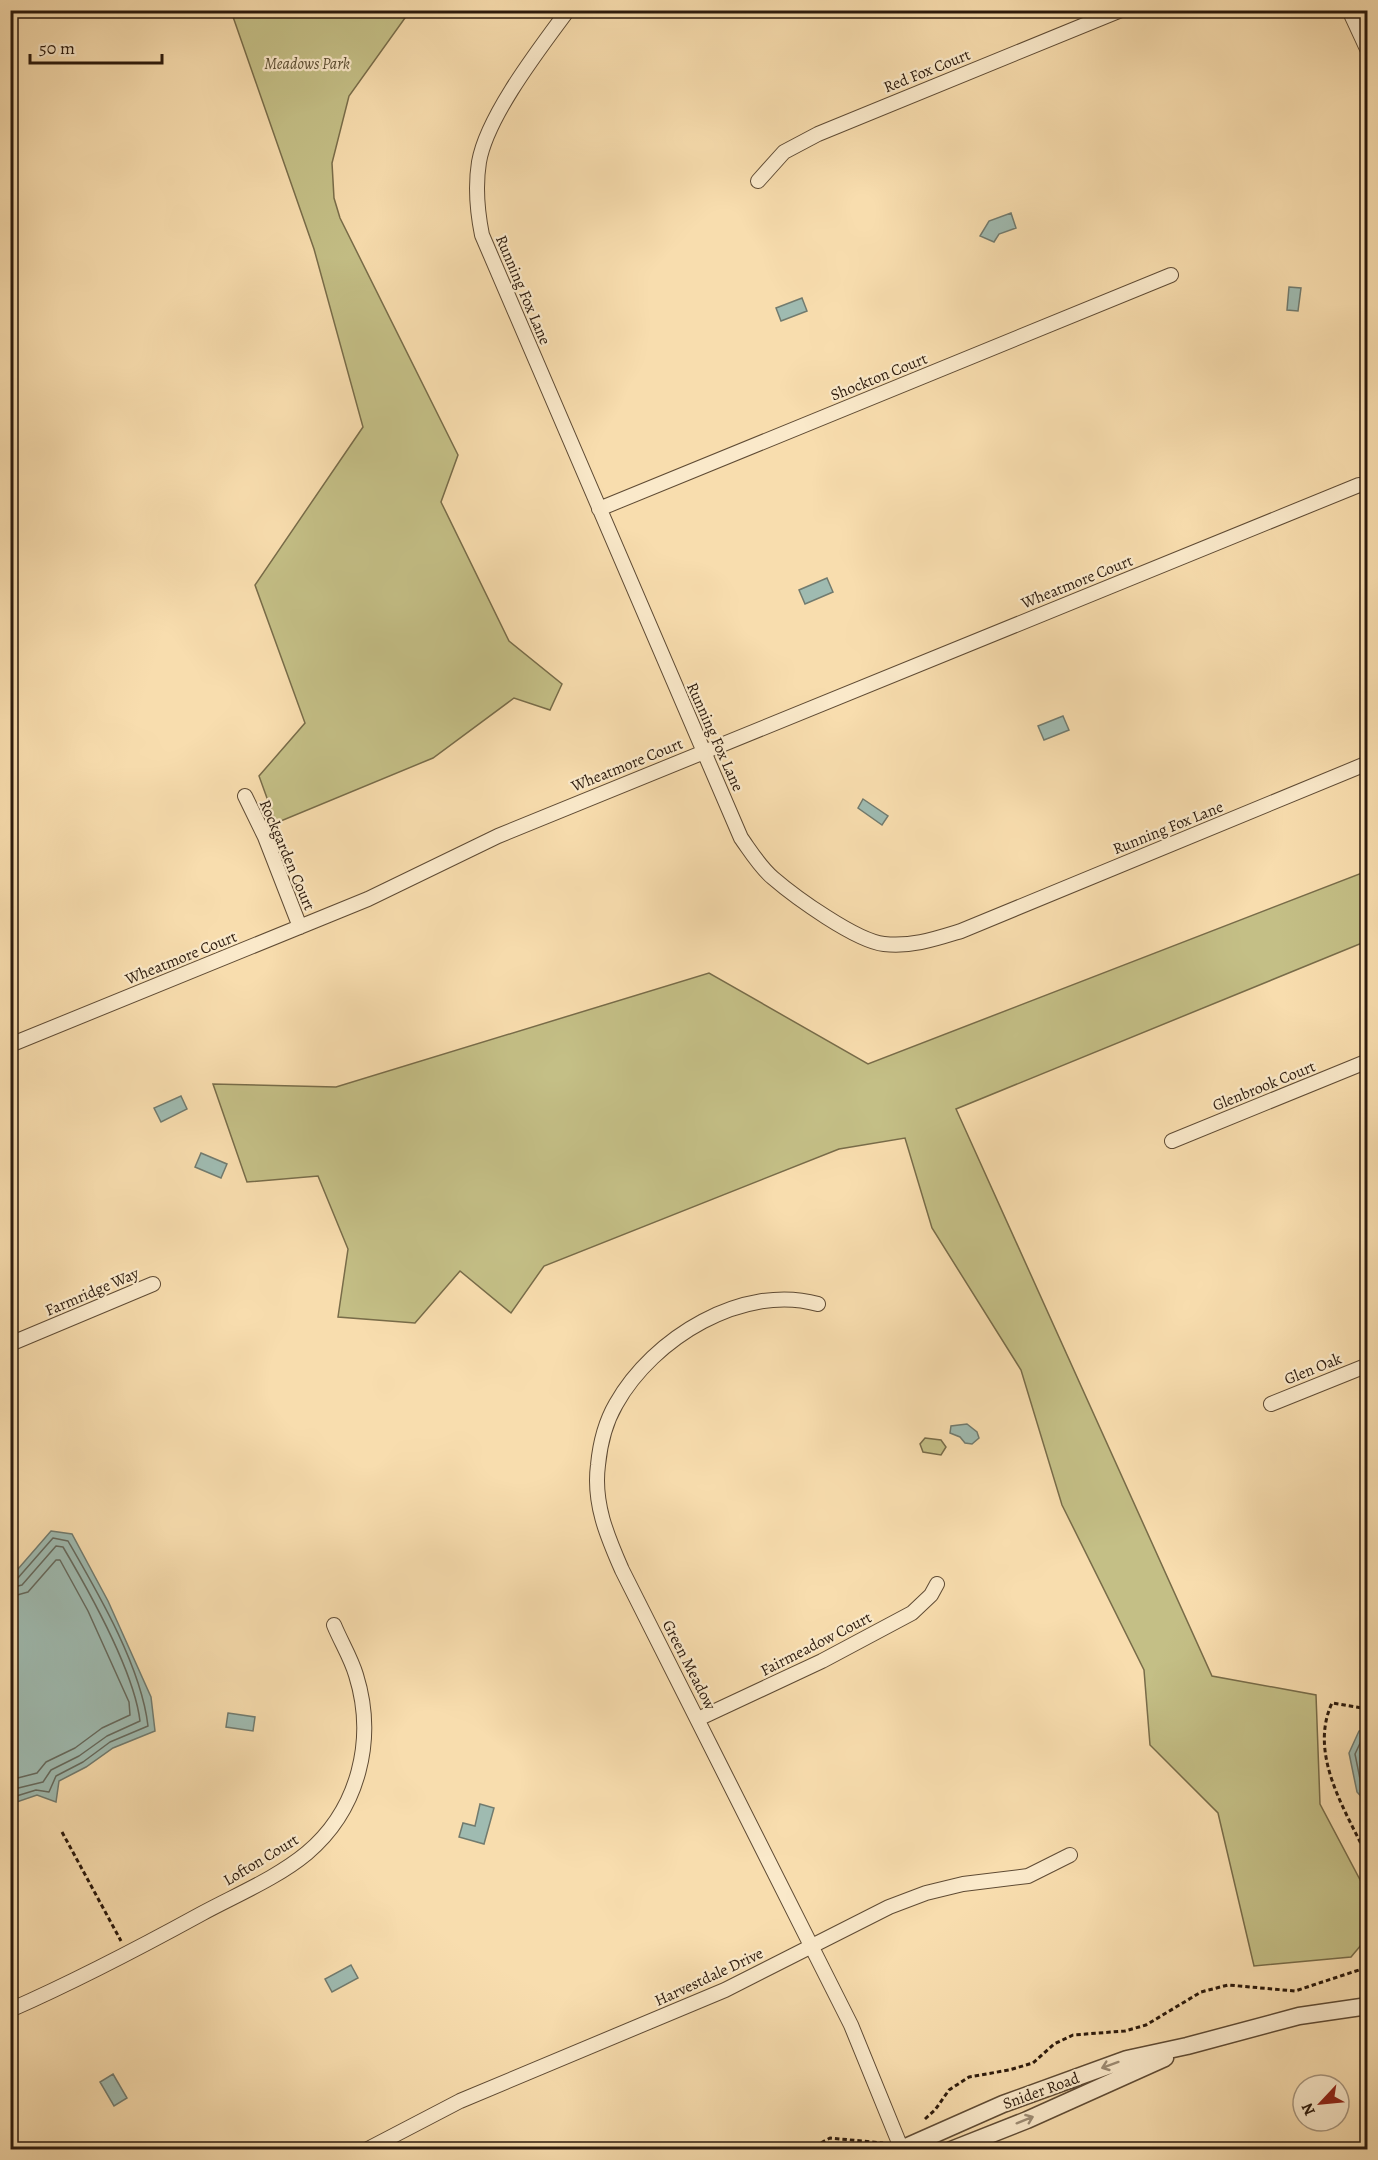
<svg xmlns="http://www.w3.org/2000/svg" width="1378" height="2160" font-family="Alegreya,serif">
	<style>
		.green { fill: #c4bf86; stroke: #786c49; stroke-width: 1.5 }
		.water { fill: #9fbbb1; stroke: #717b6f; stroke-width: 1.5 }
		.lines { fill: none; stroke-linecap: round; stroke-linejoin: round }
		.shore { stroke: #666a5e; stroke-width: 1.5 }
		.minor-casing { stroke: #5f4b34; stroke-width: 16 }
		.tertiary-casing { stroke: #5f4b34; stroke-width: 19 }
		.path { stroke: #2c1a0c; stroke-width: 3; stroke-dasharray: 4.5 3; stroke-linecap: butt }
		.minor { stroke: #fae9ca; stroke-width: 14 }
		.tertiary { stroke: #fae9ca; stroke-width: 16 }
		.oneway { stroke: #9d8c74 }
		.labels { text-anchor: middle; dominant-baseline: central; stroke-width: 4.5; stroke-linejoin: round; paint-order: stroke }
		.park-label { font-size: 16px; font-style: italic; fill: #5a4c31; stroke: #fae9ca }
		.street-label { font-size: 16px; fill: #2c1a0c; stroke: #fae9ca }
	</style>
	<rect width="100%" height="100%" fill="#f8ddae"/>
	<filter id="stains"><feTurbulence type="fractalNoise" baseFrequency=".00333" numOctaves="4"/><feColorMatrix values="0 0 0 0 .2 0 0 0 0 .09 0 0 0 0 .02 0 0 0 .5 -.17"/></filter>
	<radialGradient id="worn" r=".72"><stop offset=".6" stop-color="#630" stop-opacity="0"/><stop offset="1" stop-color="#630" stop-opacity=".3"/></radialGradient>
	<path class="green" d="M231 11H410L349 96 332 163 334 198 340 218 458 455 441 502 509 641 562 684 550 710 514 698 433 758 276 823 259 776 305 723 255 585 363 427 314 249Z
		M1367 871V941L956 1109 1212 1676 1316 1695 1320 1804 1367 1893V1938L1351 1957 1254 1966 1218 1813 1150 1745 1144 1670 1062 1505 1021 1370 932 1228 905 1138 839 1149 544 1266 511 1313 460 1271 415 1323 338 1317 348 1249 318 1176 247 1182 213 1084 336 1087 709 973 868 1064Z
		M925 1438 941 1440 946 1447 941 1455 923 1452 920 1444Z"/>
	<path class="water" d="M1011 213 1016 228 999 234 994 242 980 236 989 221Z
		M1289 287 1301 288 1298 311 1287 310Z
		M802 298 807 311 781 321 776 308Z
		M827 578 833 592 805 604 799 590Z
		M1063 716 1069 730 1044 740 1038 726Z
		M863 799 888 816 882 825 858 808Z
		M181 1096 187 1109 161 1122 154 1108Z
		M201 1153 227 1164 221 1178 195 1167Z
		M967 1424 977 1432 979 1438 972 1444 965 1443 960 1437 950 1433 951 1426Z
		M51 1531 72 1534 108 1601 151 1697 155 1731 113 1748 86 1767 59 1781 56 1802 37 1795 11 1804V1577Z
		M228 1713 255 1717 253 1731 226 1727Z
		M1367 1728H1368L1367 1803 1357 1792 1349 1753 1359 1731Z
		M480 1804 494 1808 484 1844 459 1837 463 1823 475 1826Z
		M351 1965 358 1978 332 1992 325 1979Z
		M113 2074 127 2098 114 2106 100 2082Z"/>
	<g class="lines">
		<path class="shore" d="M10 1581 17 1579 53 1538 68 1541C98 1593 141 1666 148 1726L110 1742 83 1762 56 1776 49 1792 36 1790 10 1798
			M10 1588 22 1585 56 1546 63 1547C89 1591 134 1671 140 1721L107 1736 79 1756 51 1770 43 1782 10 1790
			M10 1597 28 1592 56 1560H60L88 1611 129 1702 130 1715 102 1728 75 1748 46 1762 37 1773 10 1780
			M1368 1734 1363 1737 1355 1754 1362 1789 1368 1794"/>
		<g class="minor-casing">
			<path id="minor" d="M568 10C540 48 487 116 479 162 475 187 477 210 482 235L741 838C751 852 760 867 773 878 795 897 856 941 884 944 912 947 935 939 961 931L1368 763
				M1349 10 1368 51
				M758 181 784 152 818 134 1121 10
				M599 509 1171 275
				M245 796 265 837 300 927
				M10 1045 368 899 498 836 1359 485
				M1172 1141 1368 1061
				M818 1304C743 1283 653 1338 616 1404 605 1423 600 1444 598 1465 593 1503 607 1536 622 1570L851 2025 902 2150
				M10 1344 153 1284
				M1271 1404 1368 1365
				M698 1719 822 1661 912 1613 931 1595 937 1584
				M10 2010C76 1981 139 1948 201 1914 236 1895 277 1878 307 1853 359 1809 376 1739 356 1675 351 1658 341 1642 334 1625
				M366 2150 460 2101 725 1990 889 1907 926 1893 963 1884 1028 1876 1070 1855"/>
		</g>
		<g class="tertiary-casing">
			<path id="tertiary" d="M899 2150 1003 2104 1127 2059 1187 2046 1299 2016 1368 2006
				M951 2150 1027 2120 1165 2058"/>
		</g>
		<path class="path" d="M1368 1709 1332 1703C1308 1755 1346 1811 1368 1858
			M62 1832 121 1941
			M925 2119 935 2110 949 2090 969 2077 1009 2070 1033 2063 1054 2044 1073 2035 1125 2031 1146 2025 1201 1992 1228 1985 1295 1991 1368 1967
			M808 2150 830 2138 883 2143"/>
		<use href="#minor" class="minor"/>
		<use href="#tertiary" class="tertiary"/>
	</g>
	<defs><path id="oneway-shaft" d="M-6 0H5M1.5-3L5.5 0L1.5 3" fill="none" stroke-width="1.6" stroke-linecap="round" stroke-linejoin="round" transform="scale(1.5)"/></defs>
	<g class="oneway">
		<use href="#oneway-shaft" transform="translate(1110 2065) rotate(160)"/>
		<use href="#oneway-shaft" transform="translate(1025 2120) rotate(-22)"/>
	</g>
	<g class="labels">
		<g class="park-label">
			<text x="307" y="64">Meadows Park</text>
		</g>
		<g class="street-label">
			<text transform="translate(927 71) rotate(-22)">Red Fox Court</text>
			<text transform="translate(523 290) rotate(67)">Running Fox Lane</text>
			<text transform="translate(879 377) rotate(-22)">Shockton Court</text>
			<text transform="translate(1077 582) rotate(-22)">Wheatmore Court</text>
			<text transform="translate(715 737) rotate(66)">Running Fox Lane</text>
			<text transform="translate(627 765) rotate(-22)">Wheatmore Court</text>
			<text transform="translate(1168 828) rotate(-22)">Running Fox Lane</text>
			<text transform="translate(287 855) rotate(67)">Rockgarden Court</text>
			<text transform="translate(181 958) rotate(-22)">Wheatmore Court</text>
			<text transform="translate(1264 1086) rotate(-22)">Glenbrook Court</text>
			<text transform="translate(92 1292) rotate(-23)">Farmridge Way</text>
			<text transform="translate(1313 1369) rotate(-22)">Glen Oak</text>
			<text transform="translate(816 1644) rotate(-27)">Fairmeadow Court</text>
			<text transform="translate(689 1665) rotate(63)">Green Meadow</text>
			<text transform="translate(261 1860) rotate(-31)">Lofton Court</text>
			<text transform="translate(709 1977) rotate(-25)">Harvestdale Drive</text>
			<text transform="translate(1041 2091) rotate(-20)">Snider Road</text>
		</g>
	</g>
	<rect width="1378" height="2160" fill="none" stroke="#f8ddae" stroke-width="36"/>
	<rect x="12" y="12" width="1354" height="2136" fill="none" stroke="#2c1a0c" stroke-width="3"/>
	<rect x="18" y="18" width="1342" height="2124" fill="none" stroke="#2c1a0c" stroke-width="1.5"/>
	<g transform="translate(1321 2103) rotate(244)"><circle r="28" fill="#fae9ca" stroke="#a8967e" stroke-width="1.5"/>
	<path d="M0-4.5L10 22L0 15L-10 22Z" fill="#8f2418"/>
	<text y="-9" font-size="16" font-weight="bold" text-anchor="middle" fill="#2c1a0c">N</text>
	</g>
	<path d="M30 54v9h132v-9" fill="none" stroke="#2c1a0c" stroke-width="3"/>
	<text x="39" y="54" font-size="18" fill="#2c1a0c" stroke="#fae9ca" stroke-width="4.5" paint-order="stroke">50 m</text>
	<rect width="100%" height="100%" filter="url(#stains)"/>
	<rect width="100%" height="100%" fill="url(#worn)"/>
</svg>
